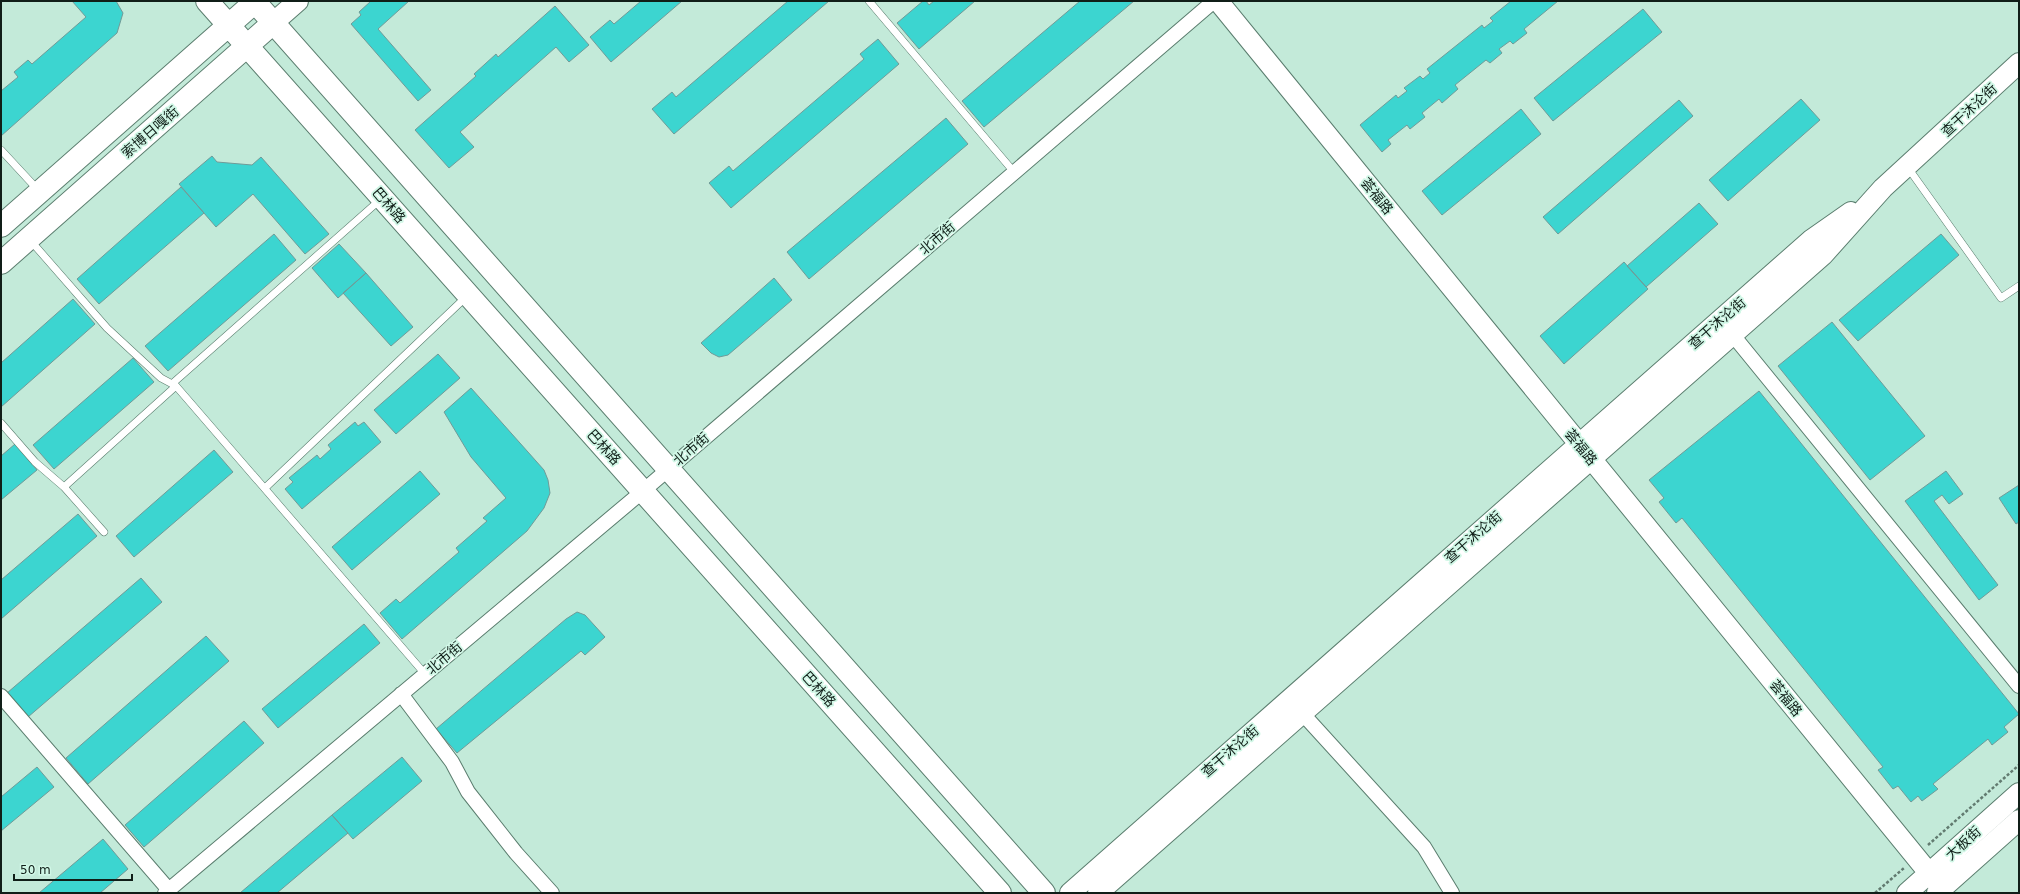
<svg xmlns="http://www.w3.org/2000/svg" width="2020" height="894" font-family="'DejaVu Sans','Noto Sans SC',sans-serif">
	<style>
		.building { fill: #3cd5d0; stroke: #709b98 }
		.lines { fill: none; stroke-linecap: round; stroke-linejoin: round }
		.lane-casing { stroke: #5a7d6e; stroke-width: 8 }
		.street-casing { stroke: #5a7d6e; stroke-width: 16 }
		.secondary-casing { stroke: #5a7d6e; stroke-width: 22 }
		.primary-casing { stroke: #5a7d6e; stroke-width: 24 }
		.path { stroke: #627b70; stroke-width: 2.5; stroke-dasharray: 3 2; stroke-linecap: butt }
		.lane { stroke: #fff; stroke-width: 7 }
		.street { stroke: #fff; stroke-width: 14 }
		.secondary { stroke: #fff; stroke-width: 20 }
		.primary { stroke: #fff; stroke-width: 22 }
		.labels { text-anchor: middle; dominant-baseline: central; stroke-width: 3.5; stroke-linejoin: round; paint-order: stroke }
		.street-label { font-size: 14px; fill: #101e18; stroke: #d0f7e6 }
	</style>
	<rect width="100%" height="100%" fill="#c3ead9"/>
	<path class="building" d="M72 1H116L123 13 117 33 1 136V91L18 77 14 72 28 60 32 64 86 17Z
		M371 1H409L378 29 431 90 418 101 351 24 361 15 359 12Z
		M641 1H682L611 62 590 37 610 20 614 24Z
		M788 1H829L674 134 652 109 672 92 676 97Z
		M923 1H926L929 5 934 1H975L919 49 897 23Z
		M1080 1H1134L984 127 962 101Z
		M1511 1H1558L1524 29 1527 33 1513 44 1510 41 1499 49 1502 53 1490 63 1486 60 1455 85 1458 89 1442 103 1439 99 1422 113 1425 117 1410 129 1407 125 1388 140 1391 144 1382 152 1360 125 1396 95 1398 98 1407 91 1404 88 1420 76 1423 79 1430 73 1427 69 1482 25 1484 28 1493 21 1490 18Z
		M555 6 589 45 569 62 556 47 460 132 474 147 449 168 415 130 476 76 474 74 496 54 498 57Z
		M1643 9 1662 32 1553 121 1534 98Z
		M878 39 899 64 731 208 709 183 729 166 733 171 864 59 860 54Z
		M1801 99 1820 120 1728 201 1709 180Z
		M1679 100 1693 116 1558 234 1543 217Z
		M1521 109 1541 134 1442 215 1422 191Z
		M946 118 968 144 809 279 787 252Z
		M212 156 217 162 252 165 261 157 329 234 305 254 253 194 216 227 179 184Z
		M181 187 204 213 99 304 77 279Z
		M1699 203 1718 224 1646 287 1627 266Z
		M274 234 296 260 168 371 145 346Z
		M1941 234 1959 255 1858 341 1839 320Z
		M339 244 366 273 338 298 312 268Z
		M1624 262 1648 289 1564 364 1540 336Z
		M366 273 413 327 391 346 343 293Z
		M774 278 792 300 728 355 719 357 711 353 701 343Z
		M73 299 95 324 1 407V363Z
		M1832 322 1925 436 1870 480 1778 366Z
		M438 354 460 378 396 434 374 410Z
		M133 358 154 382 54 469 33 445Z
		M471 388 544 470 548 480 550 493 544 508 527 531 402 639 380 613 396 599 400 603 459 552 456 548 487 521 483 518 506 498 471 457 444 412Z
		M1759 391 2019 714 2004 727 2008 732 1992 745 1988 739 1933 784 1938 789 1922 801 1918 796 1911 802 1898 786 1893 789 1878 770 1883 767 1682 518 1676 523 1659 502 1664 498 1649 480Z
		M355 422 358 426 364 422 381 442 302 509 285 489 293 482 289 478 317 455 320 459 331 449 328 445Z
		M15 444 37 470 1 500V456Z
		M214 450 233 472 134 557 116 536Z
		M420 471 440 494 352 570 332 547Z
		M1946 471 1963 494 1949 504 1942 495 1934 501 1998 585 1979 600 1905 501Z
		M2019 485V522L2016 524 1999 498Z
		M78 514 97 536 1 619V580Z
		M141 578 162 602 28 717 7 693Z
		M577 612 585 615 605 637 585 655 581 651 457 753 436 729 566 619Z
		M364 624 380 643 278 728 262 709Z
		M206 636 229 661 88 784 66 758Z
		M244 721 264 743 144 847 125 825Z
		M402 757 422 781 353 839 332 815Z
		M37 767 54 787 1 831V797Z
		M332 815 348 833 277 893H240Z
		M103 839 128 869 100 893H39Z"/>
	<g class="lines">
		<g class="lane-casing">
			<path id="lane" d="M869 1 1014 172
				M1 150 39 191
				M1911 172 2001 298 2019 286
				M30 240 107 328 161 378 176 386 425 674
				M173 383 381 199
				M1 423 35 462 64 487 104 532
				M64 487 176 386
				M265 488 466 297"/>
		</g>
		<g class="street-casing">
			<path id="street" d="M1732 334 2019 686
				M401 694 452 762 468 792 516 853 552 893
				M1 696 169 890
				M1302 713 1424 847 1452 893
				M165 893 643 491 1214 1"/>
		</g>
		<g class="secondary-casing">
			<path id="secondary" d="M1218 1 1942 889
				M273 23 298 1
				M1070 893 1811 240 1851 212
				M1098 893 1823 255 1883 188 2019 63
				M1907 893 2019 793
				M1937 893 2019 820"/>
		</g>
		<g class="primary-casing">
			<path id="primary" d="M207 1 1000 893
				M254 1 1044 893
				M1 226 255 2
				M1 263 273 23"/>
		</g>
		<path class="path" d="M1928 845 2019 765
			M1875 893 1904 868"/>
		<use href="#lane" class="lane"/>
		<use href="#street" class="street"/>
		<use href="#secondary" class="secondary"/>
		<use href="#primary" class="primary"/>
	</g>
	<g class="labels">
		<g class="street-label">
			<text transform="translate(1969 110) rotate(-43)">查干沐沦街</text>
			<text transform="translate(150 132) rotate(-41)">索博日嘎街</text>
			<text transform="translate(1377 196) rotate(51)">荟福路</text>
			<text transform="translate(389 205) rotate(49)">巴林路</text>
			<text transform="translate(937 238) rotate(-41)">北市街</text>
			<text transform="translate(1717 323) rotate(-41)">查干沐沦街</text>
			<text transform="translate(604 447) rotate(48)">巴林路</text>
			<text transform="translate(1581 447) rotate(51)">荟福路</text>
			<text transform="translate(691 449) rotate(-41)">北市街</text>
			<text transform="translate(1473 537) rotate(-41)">查干沐沦街</text>
			<text transform="translate(444 658) rotate(-40)">北市街</text>
			<text transform="translate(819 689) rotate(48)">巴林路</text>
			<text transform="translate(1786 698) rotate(51)">荟福路</text>
			<text transform="translate(1230 751) rotate(-41)">查干沐沦街</text>
			<text transform="translate(1963 843) rotate(-42)">大板街</text>
		</g>
	</g>
	<rect width="2020" height="894" fill="none" stroke="#101e18" stroke-width="4"/>
	<path d="M14 874v6h118v-6" fill="none" stroke="#101e18" stroke-width="2"/>
	<text x="20" y="874" font-size="12" fill="#101e18" stroke="#d0f7e6" stroke-width="3" paint-order="stroke">50 m</text>
</svg>
